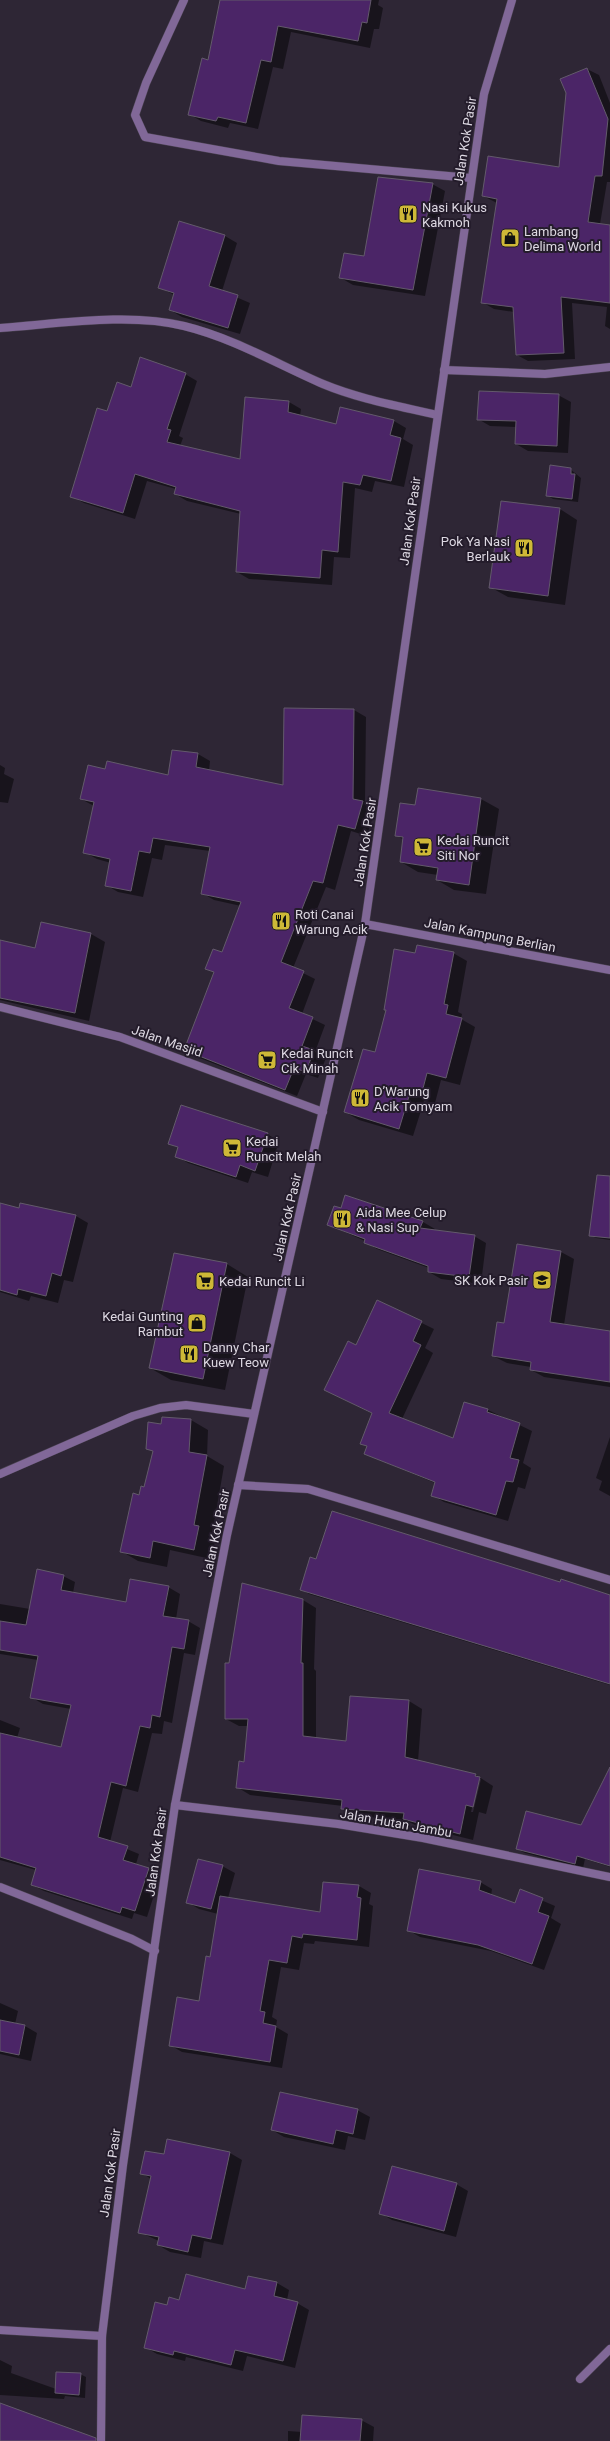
<svg xmlns="http://www.w3.org/2000/svg" width="610" height="2441" font-family="Roboto,sans-serif">
	<style>
		.shadow { fill: #0007; fill-rule: evenodd }
		.building { fill: #4b2567; stroke: #635a6b }
		.lines { fill: none; stroke-linecap: round; stroke-linejoin: round }
		.minor-casing { stroke: #4a4251; stroke-width: 9 }
		.tertiary-casing { stroke: #4a4251; stroke-width: 9 }
		.minor { stroke: #816898; stroke-width: 8 }
		.tertiary { stroke: #816898; stroke-width: 8 }
		.labels { text-anchor: middle; dominant-baseline: central; stroke-width: 4; stroke-linejoin: round; paint-order: stroke }
		.street-label { font-size: 13px; fill: #ddd8e2; stroke: #241c2b }
		.poi-label { font-size: 13px; fill: #ddd8e2; stroke: #241c2b; text-anchor: start }
	</style>
	<rect width="100%" height="100%" fill="#2e2635"/>
	<path class="shadow" d="M236 0H379L378 5 383 8 379 29H374L370 48 291 32 283 69 273 67 258 129 230 123 228 128 201 121 189 114 209 61Z
		M587 69 599 75 610 103V182H607L600 224 610 226V329L605 326 607 307 572 303 575 359 528 361 517 355 514 312 494 309 482 302 497 203 483 196 560 168Z
		M432 184 445 191 425 296 353 285 341 278 365 258Z
		M225 236 237 243 222 291 250 303 240 334 182 317 170 310 174 295 159 287Z
		M185 374 197 381 179 436 183 438 180 446 241 460 289 402 301 409 300 416 336 425 394 421 406 428 403 439 413 445 404 487 375 481 372 492 355 488 350 558 334 557 332 585 249 579 237 572 241 514 187 501 175 494 176 489 147 481 135 519 84 503 71 496 108 412 131 388Z
		M558 395 571 402 568 453 528 451 516 444 517 427 490 426 478 419Z
		M570 469 581 478 578 502 553 499 547 495Z
		M560 509 577 520 565 605 508 597 490 587Z
		M354 710 366 717 365 803 375 809 367 836 351 831 335 890 326 887 293 968 315 979 302 1014 325 1025 315 1052 326 1058 318 1078 306 1074 297 1096 197 1057 185 1050 215 973 206 968 222 953 241 906 214 900 202 893 210 851 165 845 162 860 152 858 143 897 118 892 106 885 111 863 97 859 84 852 94 806 81 799 106 770 169 776 173 751 198 754 210 761 209 771 284 786Z
		M0 765 5 768 4 774 14 779 8 803 0 802Z
		M419 790 481 799 499 809 486 894 454 890 437 880 438 875 418 872 401 862 404 840 396 835 416 806Z
		M91 934 105 942 89 1021 0 1000V941L36 949Z
		M453 953 467 961 458 1012 462 1014 461 1019 475 1027 460 1085 441 1080 435 1103 424 1101 413 1136 359 1120 345 1112 376 1053 387 1011 385 1009 416 954Z
		M267 1134 279 1141 268 1177 252 1172 248 1183 188 1163 176 1156 179 1148 170 1143Z
		M610 1192V1240L596 1238 590 1235Z
		M346 1196 423 1222 435 1229 434 1231 474 1236 486 1243 481 1284 441 1279 429 1272V1268L377 1249 365 1242V1241L329 1225 341 1209Z
		M20 1209 76 1216 88 1223 73 1282 64 1280 58 1303 31 1296 29 1301 0 1292V1213Z
		M561 1252 574 1259 564 1325 610 1332V1387L544 1377 531 1370V1367L507 1363 493 1356 505 1324Z
		M174 1255 227 1264 248 1277 225 1390 171 1380 150 1368Z
		M377 1301 434 1329 425 1348 433 1353 402 1419 454 1439 488 1410 532 1431 523 1463 531 1468 525 1489 518 1487 508 1521 444 1502 432 1495 435 1483 365 1454 368 1447 362 1444 373 1414 325 1390 356 1346Z
		M191 1420 208 1430 207 1456 224 1466 212 1535 216 1537 211 1559 170 1550 167 1567 138 1561 121 1551 140 1496 145 1488 154 1452 147 1448Z
		M610 1437V1496L599 1490 602 1481 596 1478Z
		M317 1560 561 1584 610 1596V1685L309 1594 301 1589Z
		M63 1576 75 1582 73 1593 126 1604 168 1587 180 1594 176 1619 188 1621 200 1628 195 1655 184 1653 172 1723 164 1721 162 1734 152 1733 138 1792 123 1788 110 1842 139 1854 136 1864 160 1876 147 1917 134 1913 132 1919 44 1891 32 1885 36 1870 0 1860V1720L20 1728 17 1738 62 1748 71 1709 43 1704 31 1697 38 1660 0 1654V1604L30 1609Z
		M243 1584 303 1600 316 1608 314 1669 316 1671V1738L347 1742 409 1701 422 1709 418 1761 476 1775 493 1786 486 1814 479 1812 473 1840 417 1826 405 1820 355 1816 342 1808 343 1806 250 1795 237 1787 245 1763 248 1726H239L226 1719 229 1664ZM479 1779H481L473 1812H471Z
		M610 1769V1867L585 1859 583 1868 525 1853 517 1849 581 1826Z
		M222 1866 235 1873 228 1898 320 1913 359 1886 371 1893 369 1904 373 1906 369 1947 315 1941 314 1944 304 1943 299 1970 281 1967 272 2017 277 2020 276 2027 288 2034 282 2068 182 2052 170 2045 200 2002 211 1958 218 1914 199 1909 187 1902Z
		M480 1882 492 1889 491 1896 515 1905 520 1891 555 1906 551 1918 561 1924 544 1970 491 1951 420 1937 408 1930Z
		M0 2003 18 2011 15 2024 25 2026 37 2033 31 2061 0 2054Z
		M357 2110 370 2117 365 2140 348 2136 345 2150 284 2137 272 2130Z
		M168 2140 230 2153 242 2160 223 2245 204 2241 201 2258 170 2252 158 2245 159 2241 139 2232 151 2179 142 2173 164 2156Z
		M456 2184 468 2191 456 2237 392 2220 380 2213Z
		M249 2277 277 2283 289 2290 287 2300 297 2303 309 2310 295 2368 247 2356 243 2371 186 2357 185 2361 157 2354 145 2347 168 2306 180 2301 246 2290Z
		M0 2360 12 2366 11 2373 56 2389 80 2374 86 2377 85 2398 65 2396 64 2399 0 2395Z
		M361 2420 374 2427 373 2441H288V2431L302 2432Z"/>
	<path class="building" d="M220 0H371L367 23 362 22 358 41 278 26 271 62 261 60 246 123 218 117 216 121 188 115 202 58 208 60Z
		M587 68 608 119 602 176H595L588 222 610 225V303L561 297 564 353 516 355 513 307 481 303 497 199 482 196 488 156 559 167 566 93 560 79Z
		M378 177 433 183 413 290 339 278 344 253 364 256Z
		M179 221 225 235 209 286 238 295 228 328 169 310 174 293 158 288Z
		M140 357 186 373 167 429 171 430 167 442 240 459 245 397 289 401 288 412 336 424 340 407 394 420 390 435 401 438 391 481 363 475 360 485 343 482 338 552 322 550 320 578 236 572 240 511 174 494 176 487 135 474 123 513 70 497 97 408 107 411 117 382 131 387Z
		M479 391 559 394 557 446 515 444 516 421 477 420Z
		M550 465 571 468V474H575L572 499 546 496Z
		M501 501 560 508 548 596 489 588Z
		M284 708 354 709 353 799 363 801 355 829 338 825 323 883 313 881 281 962 304 971 289 1008 313 1017 302 1046 314 1050 306 1072 294 1068 285 1090 184 1050 214 972 205 969 213 949 222 952 241 902 201 894 210 847 153 838 150 853 139 851 131 891 105 886 110 859 83 853 94 802 80 799 88 765 105 769 107 761 168 775 172 750 198 753 196 767 283 785Z
		M418 788 481 798 469 885 436 880 438 868 400 862 403 837 395 836 400 803 415 805Z
		M41 922 91 933 75 1013 0 998V940L35 948Z
		M417 945 454 952 444 1004 448 1005 446 1014 462 1018 446 1078 427 1073 421 1096 410 1093 399 1129 344 1112 363 1049 375 1052 386 1010H384L394 949 415 953Z
		M181 1105 268 1133 255 1171 240 1165 236 1177 175 1157 178 1147 168 1144Z
		M597 1175 610 1176V1238L589 1236Z
		M345 1195 423 1221 420 1228 475 1235 469 1277 428 1272V1266L364 1243 365 1239 327 1225 334 1206 341 1208Z
		M0 1203 19 1208 20 1203 76 1215 61 1276 52 1273 46 1296 18 1289 17 1295 0 1290Z
		M517 1244 561 1251 550 1322 610 1331V1382L530 1370 531 1362 492 1356 497 1322 504 1323Z
		M174 1253 227 1263 203 1379 149 1368Z
		M377 1300 422 1321 413 1341 421 1345 389 1413 453 1438 464 1402 488 1409 487 1412 520 1423 510 1458 519 1460 513 1482 506 1481 496 1515 431 1496 435 1482 364 1454 367 1446 360 1444 372 1413 324 1390 348 1341 356 1345Z
		M162 1417 191 1419 189 1452 207 1455 194 1525 199 1526 194 1550 153 1541 150 1558 120 1552 133 1493 139 1495 141 1486 144 1487 153 1451 146 1449 148 1422 161 1424Z
		M332 1511 560 1582 561 1579 610 1595V1684L300 1590 310 1557 316 1559Z
		M37 1569 64 1575 61 1590 126 1602 130 1579 169 1586 163 1616 189 1620 184 1649 172 1647 160 1717 152 1715 150 1728 140 1726 126 1786 111 1782 98 1837 128 1846 123 1860 149 1868 135 1911 122 1907 120 1913 31 1885 36 1868 0 1857V1733L61 1747 71 1705 30 1698 38 1656 0 1650V1621L26 1625Z
		M242 1583 303 1599 301 1663H303V1736L346 1741 350 1696 409 1700 405 1757 476 1774 475 1776 480 1777 473 1807 466 1805 460 1834 403 1819 404 1813 341 1809 342 1800 236 1788 239 1761 244 1762 248 1719H225V1663H229Z
		M610 1767V1866L577 1856 575 1864 516 1849 526 1811 581 1825Z
		M198 1859 223 1865 211 1909 186 1903Z
		M419 1869 481 1881 479 1890 515 1903 520 1889 543 1898 538 1912 549 1916 532 1964 478 1945 407 1931Z
		M323 1882 359 1885 357 1897 361 1898 357 1940 303 1934 302 1938 292 1936 287 1963 269 1960 260 2011 265 2012 263 2023 276 2026 270 2062 169 2046 177 1997 199 2001 206 1956 210 1957 220 1896 320 1912Z
		M0 2020 25 2025 19 2055 0 2051Z
		M280 2092 358 2109 353 2134 336 2130 333 2144 271 2130Z
		M167 2139 230 2152 211 2239 192 2235 188 2252 157 2245 159 2237 138 2233 151 2176 140 2174 145 2151 164 2154Z
		M392 2166 457 2183 444 2231 379 2214Z
		M186 2274 245 2289 248 2276 277 2282 274 2296 298 2302 283 2361 235 2350 231 2365 174 2351 173 2355 144 2348 155 2302 167 2305 169 2297 179 2300Z
		M56 2372 81 2373 79 2395 55 2393Z
		M0 2403 96 2438V2441H0Z
		M302 2415 362 2419 360 2441H300Z"/>
	<g class="lines">
		<g class="minor-casing">
			<path id="minor" d="M184 0 146 83 135 115 145 137 279 161 471 178
				M0 328C57 324 129 312 184 326 233 338 277 364 323 384 359 399 399 406 437 415
				M444 370 545 374 610 367
				M365 924 610 970
				M0 1007 120 1037 323 1112
				M0 1474 133 1416 160 1408 186 1405 254 1414
				M238 1485 308 1489 610 1580
				M175 1805 338 1824 423 1838 610 1877
				M0 1887 132 1939 155 1951
				M0 2330 102 2336
				M580 2379 610 2349"/>
		</g>
		<g class="tertiary-casing">
			<path id="tertiary" d="M101 2441 102 2336 123 2165 175 1805 227 1535 365 924 484 94 512 0"/>
		</g>
		<use href="#minor" class="minor"/>
		<use href="#tertiary" class="tertiary"/>
	</g>
	<defs>
		<g id="restaurant-square" transform="scale(1)"><rect x="-9" y="-9" width="18" height="18" rx="4" fill="#ceb837" stroke="#241c2b"/><path d="M-5-6h1v4h1v-4h1v4h1v-4h1v5L-1.5 .5V6h-2V.5L-5-1ZM5-6V6H3V1.5H1.5Q1.5-4 5-6Z" fill="#111"/></g>
		<g id="shop-square" transform="scale(1)"><rect x="-9" y="-9" width="18" height="18" rx="4" fill="#ceb837" stroke="#241c2b"/><path d="M-5-2.5h2.3a2.7 3.5 0 0 1 5.4 0H5L5.5 6h-11ZM-1.5-2.5h3a1.5 2.3 0 0 0-3 0Z" fill="#111"/></g>
		<g id="supermarket-square" transform="scale(1)"><rect x="-9" y="-9" width="18" height="18" rx="4" fill="#ceb837" stroke="#241c2b"/><path d="M-6-5.5h2.5l.6 2H6L4.5 2H-2.5L-4.4-4H-6ZM-1.5 3.2a1.3 1.3 0 1 0 .1 0ZM3 3.2a1.3 1.3 0 1 0 .1 0Z" fill="#111"/></g>
		<g id="school-square" transform="scale(1)"><rect x="-9" y="-9" width="18" height="18" rx="4" fill="#ceb837" stroke="#241c2b"/><path d="M0-5L7-2L0 1L-7-2ZM-4 1L0 2.5L4 1V4Q0 6-4 4Z" fill="#111"/></g>
	</defs>
	<g fill-rule="evenodd">
		<use href="#restaurant-square" x="408" y="214"/>
		<use href="#shop-square" x="510" y="238"/>
		<use href="#restaurant-square" x="524" y="548"/>
		<use href="#supermarket-square" x="423" y="847"/>
		<use href="#restaurant-square" x="281" y="921"/>
		<use href="#supermarket-square" x="267" y="1060"/>
		<use href="#restaurant-square" x="360" y="1098"/>
		<use href="#supermarket-square" x="232" y="1148"/>
		<use href="#restaurant-square" x="342" y="1219"/>
		<use href="#school-square" x="542" y="1280"/>
		<use href="#supermarket-square" x="205" y="1281"/>
		<use href="#shop-square" x="197" y="1323"/>
		<use href="#restaurant-square" x="189" y="1354"/>
	</g>
	<g class="labels">
		<g class="street-label">
			<text transform="translate(465 141) rotate(-81)">Jalan Kok Pasir</text>
			<text transform="translate(410 521) rotate(-82)">Jalan Kok Pasir</text>
			<text transform="translate(365 842) rotate(-81)">Jalan Kok Pasir</text>
			<text transform="translate(490 935) rotate(11)">Jalan Kampung Berlian</text>
			<text transform="translate(167 1041) rotate(19)">Jalan Masjid</text>
			<text transform="translate(287 1217) rotate(-77)">Jalan Kok Pasir</text>
			<text transform="translate(216 1533) rotate(-78)">Jalan Kok Pasir</text>
			<text transform="translate(396 1823) rotate(10)">Jalan Hutan Jambu</text>
			<text transform="translate(156 1852) rotate(-82)">Jalan Kok Pasir</text>
			<text transform="translate(110 2173) rotate(-82)">Jalan Kok Pasir</text>
		</g>
		<g class="poi-label">
			<text x="422" y="207">Nasi Kukus<tspan x="422" dy="15">Kakmoh</tspan></text>
			<text x="524" y="231">Lambang<tspan x="524" dy="15">Delima World</tspan></text>
			<text x="510" y="541" text-anchor="end">Pok Ya Nasi<tspan x="510" dy="15">Berlauk</tspan></text>
			<text x="437" y="840">Kedai Runcit<tspan x="437" dy="15">Siti Nor</tspan></text>
			<text x="295" y="914">Roti Canai<tspan x="295" dy="15">Warung Acik</tspan></text>
			<text x="281" y="1053">Kedai Runcit<tspan x="281" dy="15">Cik Minah</tspan></text>
			<text x="374" y="1091">D’Warung<tspan x="374" dy="15">Acik Tomyam</tspan></text>
			<text x="246" y="1141">Kedai<tspan x="246" dy="15">Runcit Melah</tspan></text>
			<text x="356" y="1212">Aida Mee Celup<tspan x="356" dy="15">&amp; Nasi Sup</tspan></text>
			<text x="528" y="1280" text-anchor="end">SK Kok Pasir</text>
			<text x="219" y="1281">Kedai Runcit Li</text>
			<text x="183" y="1316" text-anchor="end">Kedai Gunting<tspan x="183" dy="15">Rambut</tspan></text>
			<text x="203" y="1347">Danny Char<tspan x="203" dy="15">Kuew Teow</tspan></text>
		</g>
	</g>
</svg>
